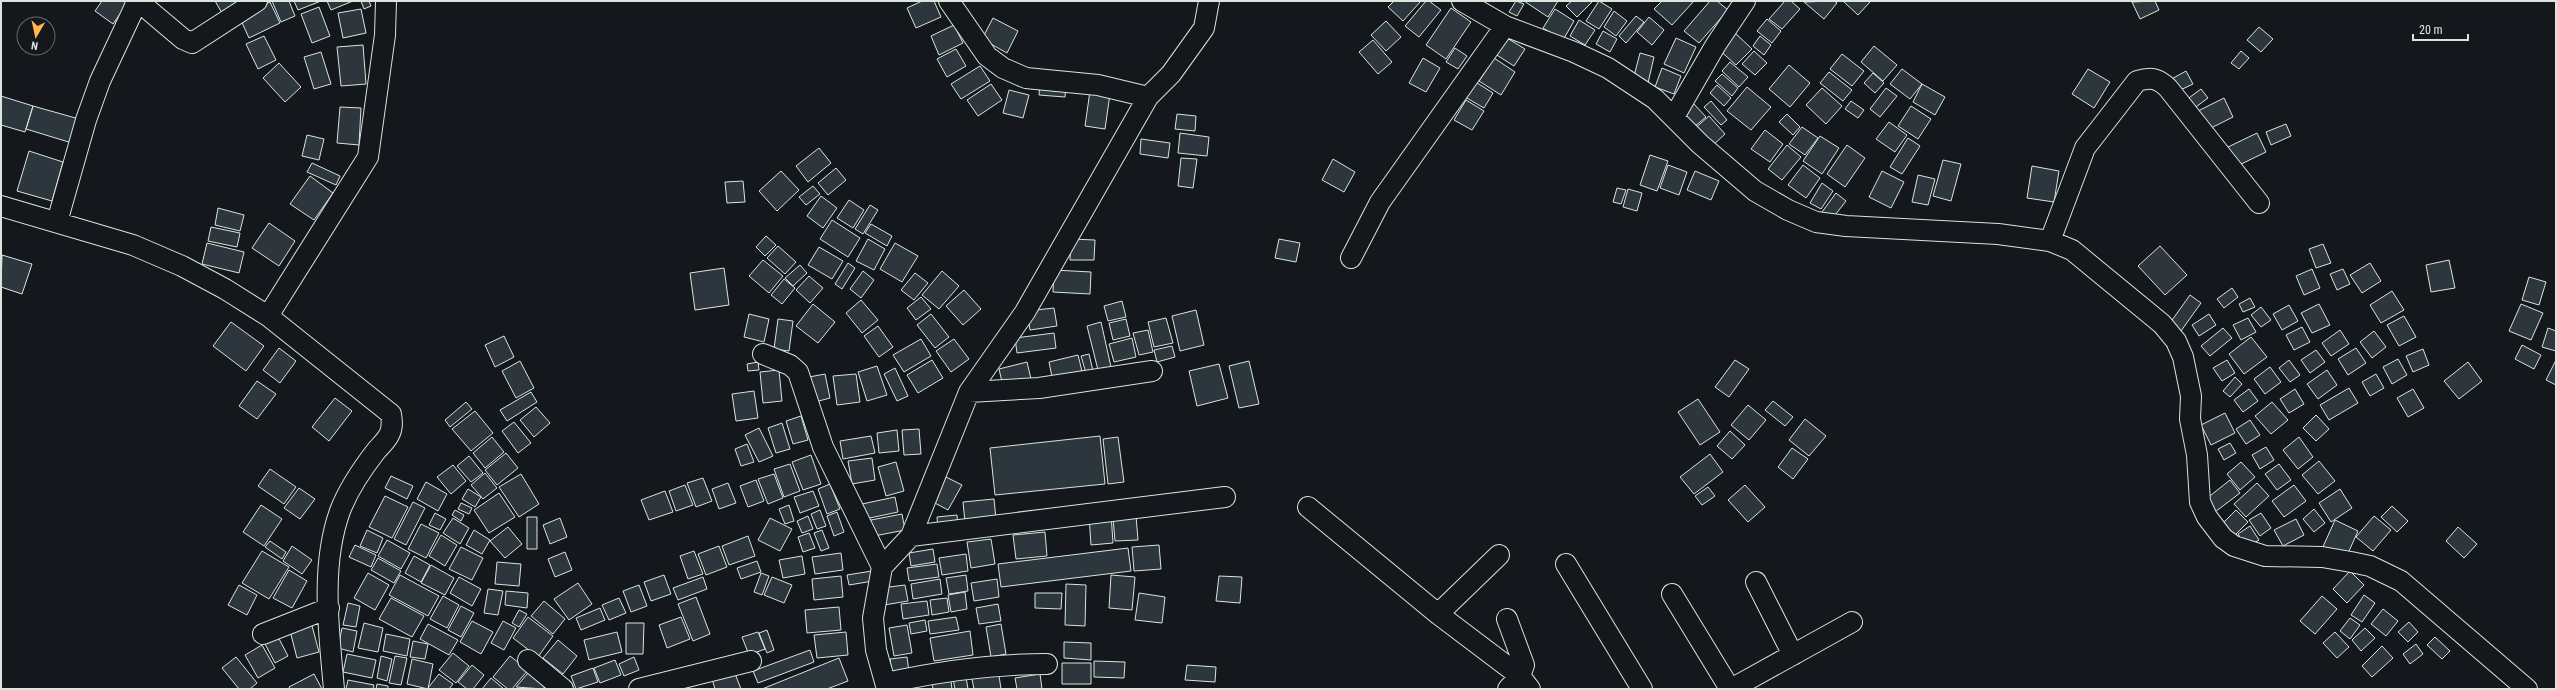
<svg xmlns="http://www.w3.org/2000/svg" width="2557" height="690" font-family="'Roboto Condensed',sans-serif">
	<style>
		.building { fill: #2c363c; stroke: #d8e6dc }
		.lines { fill: none; stroke-linecap: round; stroke-linejoin: round }
		.minor-casing { stroke: #d8e6dc; stroke-width: 22 }
		.minor { stroke: #14181c; stroke-width: 20 }
	</style>
	<rect width="100%" height="100%" fill="#14181c"/>
	<path class="building" d="M102 1H129L113 24 95 11Z
		M215 1H242L222 13Z
		M272 1H289L295 16 281 22Z
		M294 1H321L298 10Z
		M327 1H353L331 10Z
		M361 1H369L371 6 364 9Z
		M922 1H934L941 17 916 28 907 8Z
		M1394 1H1421L1403 21 1388 7Z
		M1426 1H1429L1441 10 1419 37 1405 26Z
		M1516 1 1524 4 1517 16 1509 12Z
		M1524 1H1558L1548 17Z
		M1572 1H1593L1577 17 1566 6Z
		M1599 1 1612 9 1599 29 1586 21Z
		M1662 1H1694L1672 25 1654 9Z
		M1710 1H1717L1728 10 1699 43 1684 31Z
		M1785 1H1791L1800 9 1782 29 1769 19Z
		M1834 1 1837 3 1824 19 1804 2Z
		M1843 1H1869L1870 2 1858 15Z
		M2155 1 2159 10 2140 19 2132 2Z
		M270 2 280 23 249 38 239 16Z
		M319 7 330 36 312 43 301 14Z
		M1451 8 1471 22 1446 59 1426 45Z
		M361 9 366 33 343 38 338 13Z
		M1555 9 1574 21 1563 40 1543 28Z
		M1614 11 1627 21 1616 36 1604 27Z
		M1636 16 1644 22 1626 43 1619 36Z
		M1649 17 1664 30 1652 45 1637 32Z
		M993 18 1018 31 1007 53 982 39Z
		M1767 19 1781 31 1772 43 1757 31Z
		M1579 20 1595 30 1585 45 1570 36Z
		M1386 21 1401 37 1386 51 1371 35Z
		M954 25 963 43 939 55 931 36Z
		M2259 27 2273 39 2261 52 2247 40Z
		M1603 31 1617 39 1610 52 1596 44Z
		M1733 31 1752 49 1736 65 1717 48Z
		M1502 35 1525 49 1514 66 1492 52Z
		M264 36 276 60 258 69 246 44Z
		M1760 36 1771 45 1764 55 1753 46Z
		M1676 38 1696 47 1684 73 1664 64Z
		M1373 40 1392 62 1378 74 1359 52Z
		M363 45 366 84 341 86 337 47Z
		M1874 46 1897 65 1883 81 1861 62Z
		M1455 48 1467 56 1458 69 1446 62Z
		M956 49 966 66 947 77 937 59Z
		M1754 51 1767 63 1755 75 1742 64Z
		M2241 51 2249 58 2239 69 2231 63Z
		M321 52 331 84 314 89 304 57Z
		M1640 53 1654 57 1648 83 1633 80Z
		M1842 54 1864 71 1852 86 1830 69Z
		M1423 58 1440 68 1426 92 1409 83Z
		M1494 58 1515 72 1501 95 1479 81Z
		M1730 62 1748 77 1739 87 1722 71Z
		M279 63 301 87 285 102 263 78Z
		M1789 65 1810 83 1790 107 1769 89Z
		M980 66 990 81 961 99 951 84Z
		M1662 68 1681 76 1674 94 1655 87Z
		M1902 69 1922 84 1910 99 1890 84Z
		M2088 69 2110 82 2094 108 2072 94Z
		M2186 71 2193 84 2174 93 2168 81Z
		M1829 72 1852 90 1843 101 1820 83Z
		M1873 73 1884 83 1875 93 1864 83Z
		M1722 74 1738 88 1732 96 1715 81Z
		M1474 81 1493 93 1484 108 1465 97Z
		M1040 83 1066 85 1065 97 1039 95Z
		M991 84 1002 100 978 116 967 100Z
		M1922 84 1945 97 1935 115 1913 102Z
		M1717 85 1731 98 1724 106 1710 93Z
		M1747 87 1771 107 1751 130 1727 111Z
		M1822 88 1842 106 1826 124 1806 105Z
		M1886 88 1897 96 1880 117 1870 109Z
		M2201 89 2208 98 2189 112 2182 103Z
		M1009 90 1029 95 1023 118 1003 113Z
		M1090 91 1110 94 1105 129 1085 126Z
		M1 96 33 106 25 132 1 125Z
		M2224 98 2233 117 2203 132 2194 113Z
		M1466 100 1484 111 1472 130 1454 120Z
		M1711 101 1727 120 1721 125 1704 107Z
		M1851 101 1864 110 1858 118 1845 109Z
		M1693 103 1706 117 1694 127 1681 112Z
		M33 106 79 119 72 143 26 129Z
		M1911 106 1931 119 1918 139 1898 126Z
		M340 107 361 108 359 145 337 143Z
		M1177 114 1196 116 1195 131 1175 129Z
		M1787 114 1800 127 1793 135 1779 122Z
		M1709 116 1725 134 1710 148 1693 130Z
		M1889 122 1907 135 1895 152 1876 139Z
		M2286 124 2291 136 2271 145 2266 132Z
		M1802 127 1818 138 1805 155 1789 144Z
		M1765 130 1783 144 1770 162 1751 149Z
		M1180 133 1209 137 1207 156 1178 153Z
		M2257 133 2266 152 2235 167 2226 148Z
		M307 135 324 139 319 160 302 156Z
		M1820 136 1839 148 1822 174 1803 161Z
		M1908 138 1920 146 1902 174 1890 167Z
		M1141 139 1170 143 1168 158 1140 154Z
		M1787 145 1801 157 1782 180 1768 169Z
		M1847 145 1865 158 1845 187 1827 174Z
		M819 148 831 163 808 182 796 166Z
		M29 151 63 162 52 201 17 191Z
		M1650 155 1668 161 1657 191 1640 185Z
		M1181 158 1197 159 1193 188 1178 186Z
		M1333 159 1355 172 1344 192 1322 180Z
		M1943 160 1961 164 1951 201 1933 196Z
		M312 163 340 176 336 185 307 172Z
		M1668 165 1687 172 1679 195 1660 188Z
		M1803 165 1820 178 1806 198 1788 185Z
		M2032 166 2059 171 2054 202 2027 198Z
		M836 168 846 180 828 195 818 183Z
		M781 171 799 190 777 211 759 191Z
		M1695 171 1719 181 1711 200 1687 190Z
		M1882 171 1904 182 1891 208 1869 197Z
		M1918 175 1935 179 1928 205 1912 202Z
		M310 176 333 193 314 220 290 204Z
		M743 181 745 202 727 203 725 182Z
		M1822 183 1833 191 1821 209 1810 203Z
		M813 186 820 194 806 205 799 197Z
		M1617 188 1626 190 1621 204 1613 202Z
		M1628 189 1642 193 1637 211 1623 207Z
		M1836 193 1846 201 1832 219 1822 212Z
		M821 196 837 208 823 228 807 216Z
		M849 200 864 210 853 228 837 218Z
		M870 205 878 210 863 234 855 229Z
		M218 208 244 215 240 231 215 225Z
		M832 220 860 238 848 257 820 239Z
		M269 223 295 241 279 266 252 248Z
		M871 224 892 236 887 246 865 233Z
		M211 227 240 233 237 247 208 241Z
		M766 236 776 245 765 256 756 247Z
		M868 239 885 249 874 270 856 261Z
		M1071 239 1095 240 1094 260H1070Z
		M1279 239 1300 243 1296 262 1275 258Z
		M207 243 244 252 239 273 202 264Z
		M895 243 918 256 902 282 880 269Z
		M2323 244 2331 263 2316 268 2309 249Z
		M778 246 796 262 785 274 767 258Z
		M2160 246 2187 275 2165 295 2138 266Z
		M819 247 843 261 832 279 808 265Z
		M2 255 32 264 22 294 1 287Z
		M763 260 783 276 769 293 749 276Z
		M2449 260 2455 288 2431 292 2426 265Z
		M848 263 855 268 842 289 835 284Z
		M2370 263 2381 281 2362 293 2350 275Z
		M800 265 807 273 793 286 785 278Z
		M724 268 729 305 695 310 690 273Z
		M2312 269 2320 288 2304 295 2296 276Z
		M2343 269 2350 284 2337 290 2330 274Z
		M1054 270 1091 272 1090 294 1053 292Z
		M863 271 874 280 861 298 850 289Z
		M942 271 959 286 939 309 922 295Z
		M915 273 928 283 914 300 901 290Z
		M809 276 823 288 810 303 796 290Z
		M2529 277 2546 282 2539 305 2522 300Z
		M784 279 795 288 782 304 771 295Z
		M2232 288 2238 297 2224 308 2217 299Z
		M964 290 981 309 963 325 946 306Z
		M2392 291 2404 310 2381 323 2370 305Z
		M2190 295 2201 303 2181 331 2170 323Z
		M921 297 931 309 916 320 907 308Z
		M2250 298 2255 307 2243 312 2239 304Z
		M861 300 878 320 862 333 846 313Z
		M1122 301 1126 317 1108 321 1104 306Z
		M813 304 835 322 818 343 796 326Z
		M2319 304 2330 325 2312 333 2301 313Z
		M2521 304 2543 313 2531 340 2509 331Z
		M2289 305 2298 321 2282 330 2273 314Z
		M2261 307 2271 320 2261 327 2251 315Z
		M1054 308 1057 326 1030 330 1027 311Z
		M1196 310 1204 345 1180 351 1172 316Z
		M749 314 769 319 764 342 744 337Z
		M931 314 949 337 935 348 917 325Z
		M2209 314 2216 325 2199 336 2192 325Z
		M2404 316 2416 337 2399 346 2387 325Z
		M1166 318 1173 343 1154 347 1148 322Z
		M2248 318 2256 332 2241 340 2233 325Z
		M778 319 793 321 789 351 774 349Z
		M1126 319 1130 336 1113 340 1109 323Z
		M231 322 264 346 246 371 213 346Z
		M1101 322 1111 367 1098 370 1087 326Z
		M878 326 893 347 879 357 864 336Z
		M2302 327 2310 342 2294 350 2286 335Z
		M2223 328 2232 338 2210 356 2201 346Z
		M2548 328 2556 331V351L2542 347Z
		M1148 330 1153 352 1139 355 1133 333Z
		M2340 330 2349 344 2331 356 2322 343Z
		M2374 331 2386 347 2372 358 2360 342Z
		M1054 333 1056 348 1017 353 1015 338Z
		M504 336 514 357 495 367 485 345Z
		M2251 337 2267 357 2244 374 2229 354Z
		M1132 338 1136 357 1114 362 1109 344Z
		M921 339 931 356 904 372 893 355Z
		M954 339 969 359 951 372 936 351Z
		M2522 345 2541 355 2534 369 2515 359Z
		M1172 346 1175 357 1157 362 1154 350Z
		M279 348 296 361 280 383 263 370Z
		M2356 348 2366 363 2348 375 2338 359Z
		M2423 349 2429 365 2413 372 2406 356Z
		M2316 350 2325 362 2310 373 2301 360Z
		M1089 354 1093 371 1086 373 1081 356Z
		M1078 355 1082 371 1052 377 1049 362Z
		M2398 359 2407 375 2392 384 2383 367Z
		M932 360 943 378 918 393 907 375Z
		M1735 360 1749 369 1729 397 1715 387Z
		M2227 360 2235 373 2222 381 2213 368Z
		M2289 360 2300 375 2290 382 2279 368Z
		M2556 360V385L2546 380Z
		M520 361 534 388 516 398 502 371Z
		M1249 361 1259 404 1239 408 1229 366Z
		M758 362 759 370 748 371 747 364Z
		M1027 362 1031 379 1003 386 999 369Z
		M2468 362 2482 381 2459 399 2444 381Z
		M1219 364 1228 398 1197 406 1189 371Z
		M877 366 887 395 867 401 858 372Z
		M2270 367 2281 382 2265 394 2254 379Z
		M895 368 908 396 897 401 884 374Z
		M779 370 782 401 763 403 760 372Z
		M2327 370 2337 385 2318 399 2307 384Z
		M825 374 830 398 815 402 809 377Z
		M856 374 860 402 837 405 833 376Z
		M2376 374 2384 388 2370 396 2362 382Z
		M2235 377 2242 384 2230 397 2223 391Z
		M257 381 276 394 257 419 239 406Z
		M2349 388 2358 403 2329 420 2320 405Z
		M2249 389 2258 401 2243 412 2234 400Z
		M2295 389 2304 404 2289 413 2280 399Z
		M2413 389 2424 408 2408 417 2397 398Z
		M754 391 758 418 736 421 732 394Z
		M531 392 537 402 507 421 500 410Z
		M335 398 352 411 329 441 312 427Z
		M1698 399 1720 432 1700 445 1678 412Z
		M1773 401 1793 417 1785 426 1765 410Z
		M466 402 472 409 450 427 445 420Z
		M2272 402 2288 420 2271 434 2255 416Z
		M1748 405 1766 420 1749 440 1731 425Z
		M536 407 550 423 534 437 520 420Z
		M475 411 493 433 471 451 452 429Z
		M2225 413 2235 433 2211 445 2201 425Z
		M2316 415 2329 429 2316 441 2303 428Z
		M801 416 808 440 793 444 786 421Z
		M1805 419 1826 436 1809 456 1789 440Z
		M2250 420 2260 435 2246 444 2236 429Z
		M514 422 531 443 518 453 502 431Z
		M782 423 790 449 776 453 768 428Z
		M759 428 773 456 759 462 745 435Z
		M919 429 921 454 904 455 902 430Z
		M897 430 899 451 879 453 877 433Z
		M1730 431 1745 445 1732 459 1717 446Z
		M871 436 875 453 843 459 840 441Z
		M1100 436 1105 484 995 495 990 448Z
		M492 437 504 452 485 468 473 453Z
		M1118 437 1124 482 1108 484 1103 439Z
		M2299 437 2313 457 2298 469 2283 450Z
		M2230 443 2236 453 2224 460 2218 449Z
		M747 444 754 462 741 466 735 449Z
		M2266 447 2274 460 2260 469 2252 455Z
		M1792 448 1808 459 1793 479 1778 467Z
		M506 453 518 468 497 485 485 470Z
		M1710 454 1723 472 1694 494 1680 477Z
		M811 455 821 484 803 490 792 462Z
		M469 456 483 473 471 482 457 466Z
		M872 458 875 480 852 484 848 461Z
		M2319 461 2335 481 2318 494 2302 475Z
		M896 462 904 491 886 496 878 467Z
		M2241 462 2255 477 2240 490 2227 474Z
		M790 464 800 491 784 497 774 469Z
		M2279 464 2291 480 2277 490 2265 474Z
		M453 465 466 481 451 494 437 477Z
		M270 469 296 487 284 504 258 486Z
		M485 473 497 488 483 499 471 485Z
		M521 474 539 504 519 517 499 487Z
		M774 474 783 498 768 504 758 479Z
		M391 476 413 486 407 499 385 488Z
		M946 477 962 485 948 510 933 502Z
		M703 478 712 501 696 507 687 483Z
		M756 480 764 501 748 507 740 486Z
		M2230 480 2240 493 2215 512 2206 499Z
		M426 482 447 494 438 511 417 499Z
		M728 483 736 503 719 509 712 489Z
		M2257 483 2269 496 2246 517 2234 504Z
		M830 484 840 509 827 514 818 489Z
		M685 485 693 505 676 511 669 491Z
		M1745 485 1765 507 1748 522 1728 500Z
		M2294 485 2306 501 2284 517 2272 501Z
		M1708 487 1715 496 1702 505 1695 496Z
		M299 488 315 499 300 519 284 508Z
		M468 489 481 497 475 507 462 499Z
		M2340 489 2352 508 2331 522 2319 503Z
		M665 491 673 512 649 520 641 500Z
		M813 491 819 506 800 513 794 497Z
		M499 493 515 517 489 533 474 510Z
		M385 496 408 507 392 538 369 527Z
		M895 497 898 512 865 519 862 504Z
		M994 499 996 519 965 522 963 502Z
		M413 502 425 508 406 545 394 539Z
		M461 503 472 508 469 514 458 509Z
		M261 505 282 519 264 546 243 532Z
		M789 505 794 521 785 524 779 509Z
		M2392 506 2408 521 2397 532 2381 517Z
		M2314 509 2325 523 2314 532 2303 519Z
		M455 510 464 515 461 521 452 515Z
		M820 510 826 526 817 529 811 514Z
		M2236 510 2248 522 2235 535 2223 523Z
		M837 512 844 532 834 536 827 516Z
		M435 513 446 519 440 530 429 525Z
		M2261 513 2271 528 2260 536 2249 520Z
		M902 514 905 530 869 537 866 521Z
		M1111 514 1113 543 1091 545 1089 516Z
		M957 515 958 528 938 530 937 517Z
		M808 516 813 529 802 533 797 521Z
		M1136 516 1138 540 1115 541 1113 518Z
		M2374 516 2391 530 2373 551 2356 537Z
		M527 517H537V549H527Z
		M453 518 469 528 460 544 443 533Z
		M560 518 567 537 550 544 543 525Z
		M770 518 792 529 780 551 758 540Z
		M2296 519 2304 535 2283 546 2274 530Z
		M2335 520 2358 531 2345 560 2322 549Z
		M421 524 439 533 426 558 408 549Z
		M2250 526 2259 540 2247 547 2238 534Z
		M508 527 522 544 505 558 490 541Z
		M2458 527 2477 544 2464 558 2446 541Z
		M367 530 383 538 377 553 360 546Z
		M474 530 490 540 482 554 466 545Z
		M822 530 829 548 821 551 814 533Z
		M1045 532 1047 556 1016 559 1013 535Z
		M809 533 815 548 803 552 798 537Z
		M441 535 457 545 445 566 429 556Z
		M748 536 755 556 729 565 722 546Z
		M991 539 995 564 971 568 967 542Z
		M387 540 410 553 401 569 378 556Z
		M270 541 286 552 282 559 265 547Z
		M355 545 376 555 371 567 349 557Z
		M1159 545 1161 569 1134 571 1132 547Z
		M292 546 312 560 302 574 283 561Z
		M719 546 727 567 706 575 698 554Z
		M461 547 483 558 472 580 449 569Z
		M1128 548 1131 571 1001 587 998 564Z
		M933 549 935 562 911 566 909 553Z
		M262 551 289 567 269 599 242 583Z
		M694 551 703 574 688 579 680 556Z
		M565 552 572 570 555 577 548 559Z
		M841 553 843 570 815 574 812 557Z
		M966 554 968 571 942 575 939 558Z
		M414 556 430 565 421 582 405 573Z
		M802 556 805 574 783 578 779 560Z
		M378 558 401 571 394 583 371 570Z
		M757 561 761 572 741 579 737 568Z
		M497 562 521 564 519 586 495 584Z
		M937 564 939 577 909 581 907 568Z
		M431 565 454 578 445 595 421 583Z
		M289 570 307 581 292 608 273 598Z
		M872 571 873 581 849 585 847 575Z
		M2350 571 2364 585 2347 603 2333 589Z
		M368 573 389 585 375 610 354 598Z
		M761 573 769 576 762 595 754 592Z
		M400 575 439 596 428 616 389 595Z
		M664 575 671 594 651 601 644 582Z
		M966 575 968 591 949 594 946 578Z
		M1111 575 1135 577 1132 610 1109 608Z
		M841 576 843 597 814 600 812 579Z
		M1219 576 1242 577 1240 603 1216 601Z
		M459 577 481 589 472 606 450 593Z
		M703 577 707 589 678 600 673 588Z
		M772 577 792 585 784 603 764 595Z
		M940 579 942 594 913 599 911 584Z
		M997 579 999 597 974 601 971 583Z
		M578 583 592 604 569 620 554 599Z
		M1066 584 1086 585 1085 626 1065 625Z
		M239 585 257 595 247 615 228 605Z
		M639 585 647 606 631 612 623 591Z
		M905 585 908 601 884 605 881 588Z
		M488 589 503 591 498 615 484 613Z
		M506 591 528 593 527 608 505 605Z
		M965 592 967 609 951 612 948 595Z
		M1035 593H1062L1061 609 1035 608Z
		M1139 593 1165 597 1162 623 1135 620Z
		M2364 595 2375 603 2362 622 2351 615Z
		M443 596 459 605 447 628 430 619Z
		M2322 596 2337 609 2315 634 2300 621Z
		M696 597 710 634 693 641 678 604Z
		M391 598 424 616 412 637 379 619Z
		M619 598 626 613 609 620 602 605Z
		M947 598 949 612 932 615 930 600Z
		M544 601 565 619 553 634 531 616Z
		M927 601 929 615 903 619 901 604Z
		M348 603 360 606 356 627 343 625Z
		M998 604 1001 621 979 624 976 608Z
		M461 606 474 613 461 637 448 630Z
		M839 607 841 630 807 633 805 610Z
		M600 608 605 620 581 630 576 618Z
		M2383 609 2398 621 2386 636 2371 624Z
		M519 610 527 614 519 627 512 623Z
		M528 617 553 636 538 657 513 638Z
		M681 617 690 639 667 648 659 625Z
		M956 617 959 630 930 634 928 621Z
		M2350 618 2360 625 2350 639 2340 631Z
		M925 620 927 631 911 634 909 623Z
		M472 621 493 632 481 654 460 642Z
		M503 621 516 628 504 650 491 643Z
		M311 622 319 652 297 658 289 627Z
		M2409 622 2418 632 2408 642 2398 632Z
		M364 623 383 628 378 652 358 648Z
		M626 623H644L643 654H626Z
		M428 624 458 640 449 655 420 639Z
		M1001 624 1006 654 991 657 986 627Z
		M907 625 912 653 894 656 889 628Z
		M342 628 357 631 353 652 338 648Z
		M2365 628 2375 638 2361 651 2352 640Z
		M767 630 774 650 767 653 759 633Z
		M970 631 973 655 934 661 930 638Z
		M617 632 622 652 589 660 584 640Z
		M758 632 765 649 749 655 742 637Z
		M846 632 848 655 817 658 814 635Z
		M2335 632 2349 647 2337 658 2323 643Z
		M276 633 288 656 275 663 263 640Z
		M386 634 410 639 407 656 383 651Z
		M2435 637 2450 651 2442 659 2427 645Z
		M558 640 577 656 563 674 543 658Z
		M413 641 428 644 425 659 410 657Z
		M1064 642 1091 643V660L1064 658Z
		M2416 644 2423 654 2410 664 2403 654Z
		M262 645 275 668 258 678 245 655Z
		M2382 646 2393 658 2372 677 2362 666Z
		M810 650 814 662 758 683 753 671Z
		M453 653 469 666 456 683 439 670Z
		M347 654 376 660 372 678 343 672Z
		M381 656 392 659 387 681 377 678Z
		M395 656 407 658 401 685 389 683Z
		M510 656 528 670 512 689H508L493 677Z
		M236 657 257 683 250 689H239L222 668Z
		M634 657 639 670 624 676 619 664Z
		M907 657 909 672 892 675 890 659Z
		M839 658 848 681 827 689H762Z
		M412 659 433 664 428 689 407 684Z
		M615 660 621 675 600 683 594 668Z
		M1094 661 1125 662 1124 678 1094 677Z
		M1062 663H1091V684H1062Z
		M472 665 484 675 473 689H467L458 682Z
		M1187 665 1216 667 1215 682 1185 680Z
		M593 668 598 682 576 689 571 676Z
		M998 669 1001 689H974L971 674Z
		M734 671 741 689H715L712 679Z
		M965 671 968 689H955L952 673Z
		M529 672 546 685 543 689 516 687Z
		M314 674 322 689H290L289 687Z
		M439 674 453 684 449 689H429L428 688Z
		M950 674 952 689H933L931 677Z
		M1040 674 1042 689H1017L1015 678Z
		M491 678 504 689H482Z
		M348 680 374 685 373 689H346Z
		M377 684 388 686V689H376Z"/>
	<g class="lines">
		<g class="minor-casing">
			<path id="minor" d="M138 1 183 39 192 43 257 1
				M949 1 987 56 1003 68 1026 78 1098 85 1148 97
				M1462 1 1505 26 1574 52 1608 68 1655 99 1700 144 1755 191 1788 210 1816 222 1846 226 1998 234 2050 241 2072 250 2162 324 2176 341 2183 357 2191 396 2190 419 2197 455 2200 502 2207 517 2223 538 2234 546 2265 556 2322 557 2351 562 2370 566 2401 581 2527 689
				M1674 117 1715 46 1745 1
				M1 206 133 245 182 266 225 289 268 316 391 414C392 421 393 428 389 435 386 441 380 446 376 451 362 469 348 490 340 511 320 566 329 632 334 689
				M57 222 86 120 100 81 137 2 135 1
				M2050 241 2085 148 2137 81C2151 77 2158 78 2168 88L2259 203
				M1351 258 1380 202 1505 26
				M268 316 368 157 385 35 386 1
				M763 354 790 365 798 372 823 447 882 567
				M969 392 1039 388 1152 371
				M1308 507 1438 614 1520 676 1508 689
				M911 536 1225 497
				M1566 564 1642 689
				M1756 582 1793 655
				M1672 594 1730 689
				M1438 614 1499 555
				M1507 619 1524 665 1520 676 1530 689
				M263 634 329 608
				M528 660 563 689
				M886 683C940 671 991 664 1047 664
				M639 689 751 661
				M887 689 876 650 873 618 882 567 911 536 969 392 1025 312 1148 97 1171 74 1204 28 1209 1
				M1731 689 1852 622"/>
		</g>
		<use href="#minor" class="minor"/>
	</g>
	<rect width="2557" height="690" fill="none" stroke="#d8e6dc" stroke-width="4"/>
	<g transform="translate(36 36) rotate(189)"><circle r="19" fill="#14181c" stroke="#626a69"/>
	<path d="M0-3L7 15L0 10L-7 15Z" fill="#ffb74d"/>
	<text y="-6" font-size="11" font-weight="bold" text-anchor="middle" fill="#d8e6dc">N</text>
	</g>
	<path d="M2413 34v6h55v-6" fill="none" stroke="#d8e6dc" stroke-width="2"/>
	<text x="2419" y="34" font-size="12" fill="#d8e6dc" stroke="#14181c" stroke-width="3" paint-order="stroke">20 m</text>
</svg>
